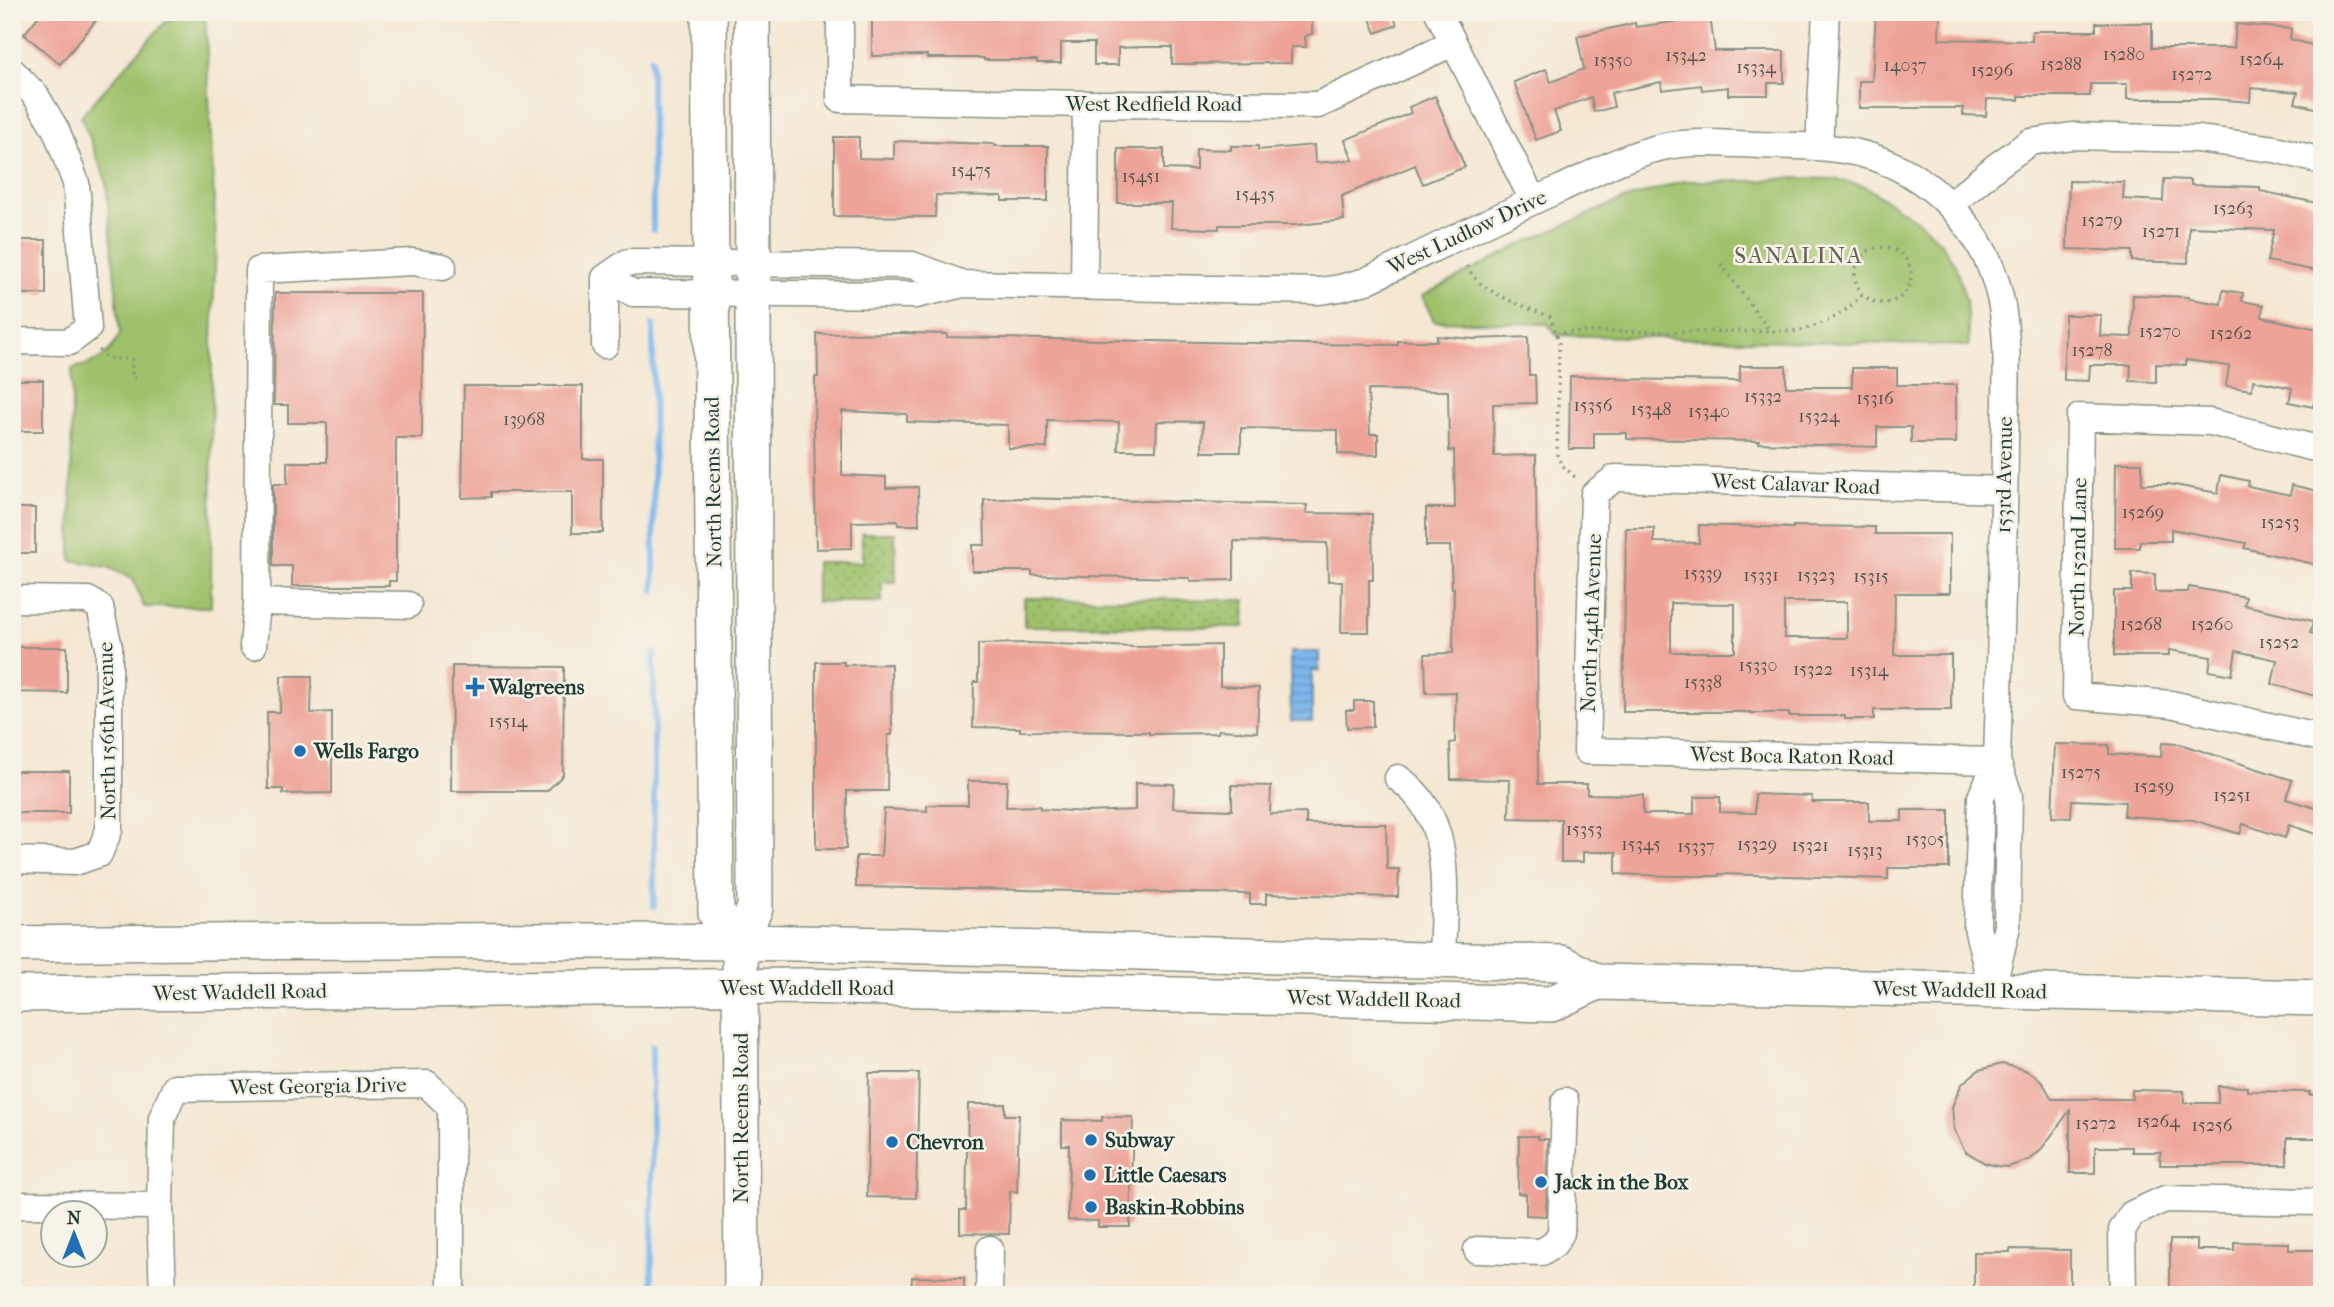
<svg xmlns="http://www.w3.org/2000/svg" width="2334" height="1307" font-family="'IM FELL French Canon',serif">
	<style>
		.grass { fill: url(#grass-dots); stroke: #5f7f4f; stroke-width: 2 }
		.park { fill: #9fc16a; stroke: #5f7f4f; stroke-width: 2 }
		.water { fill: url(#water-rules); stroke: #4e7a91; stroke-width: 2 }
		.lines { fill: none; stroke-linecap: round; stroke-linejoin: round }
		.stream { stroke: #7db7ee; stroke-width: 6 }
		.building { fill: #eea398; fill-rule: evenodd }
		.minor-casing { stroke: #8a9284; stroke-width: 29 }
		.major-casing { stroke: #8a9284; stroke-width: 38 }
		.path { stroke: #8a9284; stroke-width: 3.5; stroke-dasharray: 2 5; stroke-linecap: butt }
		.minor { stroke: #fff; stroke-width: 26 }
		.major { stroke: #fff; stroke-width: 35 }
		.poi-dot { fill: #1f6fb2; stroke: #f7f3e8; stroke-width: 2.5 }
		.labels { text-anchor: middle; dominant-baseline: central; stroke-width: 5; stroke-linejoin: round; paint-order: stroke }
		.number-label { font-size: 18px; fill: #53564d }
		.street-label { font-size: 21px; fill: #1f3d34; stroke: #f7f3e8 }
		.poi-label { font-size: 21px; font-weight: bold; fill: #1f3d34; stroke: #f7f3e8; text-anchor: start }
		.neighbourhood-label { font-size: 23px; letter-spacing: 2px; fill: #676157; stroke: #f7f3e8 }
	</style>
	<defs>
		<pattern id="grass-dots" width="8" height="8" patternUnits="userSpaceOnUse" patternTransform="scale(1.75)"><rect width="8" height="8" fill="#9fc16a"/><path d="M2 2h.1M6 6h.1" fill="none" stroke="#819e58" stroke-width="1.8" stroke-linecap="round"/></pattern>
		<pattern id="water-rules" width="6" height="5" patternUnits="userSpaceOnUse" patternTransform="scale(1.75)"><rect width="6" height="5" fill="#7db7ee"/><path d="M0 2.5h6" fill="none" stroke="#6696c2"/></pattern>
	</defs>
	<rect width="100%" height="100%" fill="#f7f3e8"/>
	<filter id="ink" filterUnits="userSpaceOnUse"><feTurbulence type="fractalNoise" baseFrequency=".0143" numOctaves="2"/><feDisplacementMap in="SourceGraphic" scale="14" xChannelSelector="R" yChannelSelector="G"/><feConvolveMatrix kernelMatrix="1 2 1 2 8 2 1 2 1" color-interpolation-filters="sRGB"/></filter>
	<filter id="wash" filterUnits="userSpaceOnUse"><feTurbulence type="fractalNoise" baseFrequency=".00686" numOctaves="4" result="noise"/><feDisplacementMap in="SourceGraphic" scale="28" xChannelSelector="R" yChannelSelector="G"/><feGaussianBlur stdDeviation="1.57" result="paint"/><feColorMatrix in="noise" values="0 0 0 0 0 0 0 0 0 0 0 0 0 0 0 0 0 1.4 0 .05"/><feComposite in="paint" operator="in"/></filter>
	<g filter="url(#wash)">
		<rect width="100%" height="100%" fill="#f4e8d3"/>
		<path class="grass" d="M862 533H895L896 582H882V602H816V562H862Z
			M1024 598 1245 600 1244 627 1024 626Z"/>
		<path class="park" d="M185 12H205L216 242 212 342 211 607H144L133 579 108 567 71 560 72 369C95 363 111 356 120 333L106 180 81 116 166 21Z
			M1789 178 1834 179 1864 186 1921 223 1943 245 1955 265 1966 300 1969 346 1556 335 1548 324 1434 321 1422 296 1526 242 1617 202 1683 181H1757Z"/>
		<path class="water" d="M1290 652H1319V671H1312V721H1291Z"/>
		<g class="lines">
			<path class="stream" d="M651 58 653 230
				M653 324 654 591
				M654 652V906
				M652 1295V1046"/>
		</g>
		<g id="blocks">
			<path class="building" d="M42 12H103L60 64 24 34Z
				M872 12H1312V34L1305 36 1306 47H1291V63L1172 64V47H1141L1118 48V65H1094V43H1061V63H1037V60H984V58H927V55L872 56Z
				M1367 12H1392L1397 25 1376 33Z
				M1876 12H1940L1939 39 2032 41V31H2096V23H2152V48H2234L2236 24 2291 29 2290 39 2322 48V110L2295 103 2298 92 2251 88 2250 102 2214 99H2127V84H2090V96H2019V100L1987 99 1986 116 1963 115V108H1859V81H1872Z
				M1710 17 1715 51H1784V83H1768V95H1728V87L1702 90 1701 85 1662 90 1661 82 1611 93 1614 107 1594 112 1591 97 1554 111 1561 131 1536 140 1514 82 1546 69 1551 82 1584 69 1577 36 1635 23 1636 27Z
				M1435 96 1465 167 1423 184 1415 165 1342 196 1344 220 1298 225H1219V229L1171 228 1172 203H1118V149H1164V169L1196 170V149L1231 150V146H1258V150L1314 145 1315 163 1353 160 1345 140 1411 113 1409 107Z
				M834 137H859V158L894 159V141L995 144V146H1048V201H1002V196L936 195 935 217 834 216Z
				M2164 179 2191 180V185L2260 187V191L2322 204V272L2267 261 2274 230 2189 227 2188 263 2132 261V251L2067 249 2069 181 2124 182 2123 199 2163 201Z
				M12 240H46V294H12Z
				M2223 290 2243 293 2242 301 2263 305 2262 317 2322 330V367L2313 407 2289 402 2292 388 2253 380 2252 390 2226 386 2229 366 2186 360V365L2156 364V382L2130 381 2131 365H2090L2089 381 2064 380 2065 315H2101L2100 336 2132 337 2133 295 2189 297V299L2221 304Z
				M275 293H423L422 438H396V581H389V586H292V566H273V484H287V462H327V423H288V405H274Z
				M910 333 947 334V337L1303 344 1398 345V341H1437V336L1473 339 1528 337 1529 375H1535L1536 403 1493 404 1494 456 1536 455 1538 784H1587V794L1643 795V814H1694V797H1720V812L1755 813V794L1812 796V802H1869V821H1902V810H1949V868H1888V879L1719 874V876H1672L1616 874V852H1583V862H1561V819L1509 818 1510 780 1451 779 1450 743 1455 742 1456 692 1426 693 1425 654 1453 653 1454 588H1452L1450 546H1426V508H1455L1454 450 1449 451 1448 391 1368 390 1370 434H1378V455L1338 454V430L1287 429 1241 428V452H1202L1203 422 1160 421 1157 422 1156 450H1118L1119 422 1047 420V448H1008V425L907 422V414L842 411V475L886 477V488L918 487 919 525H898V521L852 522V548L816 549 814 426 815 377H818L817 334Z
				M1740 366H1786V387H1852V368H1897V385H1956V443H1911V427H1877V447L1759 443V441L1627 439V433H1594V449H1569L1570 376 1617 377V379L1740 381Z
				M12 380H43V431H12Z
				M464 386H583V459H603V533H572V492H491V497L462 498Z
				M2116 463H2142V484H2169L2218 493 2221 475 2249 481 2248 486 2290 495 2292 485 2322 492V566L2244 548 2246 543 2171 529V541H2140V548H2115Z
				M1021 498 1307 505 1306 513 1372 514 1373 580H1369V632H1341L1342 581H1328L1327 543 1234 541V580L1190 581V578L1032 575V571H972V545H985L984 500Z
				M12 508H35V553H12Z
				M1699 525 1793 528V526L1875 527V534H1950V593H1895L1894 655H1951V710H1874V719H1845V716H1789V713H1751V712H1623L1626 528H1654V542L1699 543ZM1784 602H1847V638H1784ZM1671 603 1735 604V652H1671Z
				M2132 573 2155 574V592H2188L2189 587 2246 597 2244 605 2313 621 2310 633 2322 635V698L2272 684 2277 660 2236 651 2232 675 2209 671 2211 657 2169 650V656H2114V591H2132Z
				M1028 643 1137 647 1220 645V686L1259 688 1257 732 1218 730V733L1149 734V732L1020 731V728L973 727 974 682H978V644Z
				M12 647H67V693L12 692Z
				M816 662H844V665L891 664 892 735H888L887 791H847L846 849H816Z
				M452 666 564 667 563 775 547 791H451Z
				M281 676H312L311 713 332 712V793L283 794V789H268L267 712H280Z
				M1354 701H1373V727L1347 728 1346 710H1354Z
				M2162 743 2180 744 2292 780 2286 799 2322 810V836L2289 825 2285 838 2243 824 2240 834 2193 820 2124 816 2125 802 2072 800 2071 818 2052 817 2055 744 2109 745V754L2161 757Z
				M12 771H69V813H12Z
				M968 781H1007L1006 807 1040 806V809L1087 812 1135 810V783L1174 784 1173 808 1232 810V785L1271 786 1270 814 1306 813V824H1386L1387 869H1399L1398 897 1266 894V904H1250V894L856 887V856H881L884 809 927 811V805H968Z
				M2002 1064 2025 1070 2036 1076 2044 1085 2052 1099H2132V1090L2184 1091V1103H2218V1086L2247 1087V1091L2310 1092 2309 1095H2322V1138H2287V1165H2160L2161 1152H2132V1147H2095V1173H2070V1110L2040 1151 2031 1159 2008 1167 1997 1166 1985 1163 1965 1151 1954 1130 1952 1107 1961 1085 1970 1077 1979 1070Z
				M869 1073H919L916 1198 867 1197Z
				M968 1104H1005V1115H1019L1017 1192 1010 1191 1009 1234 960 1233V1210H966Z
				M1102 1117H1133L1130 1227H1098V1221L1068 1220 1069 1145H1062V1120L1102 1121Z
				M1519 1136H1538V1139H1548L1546 1216 1526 1215V1194L1518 1193Z
				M2170 1240H2197V1250H2234V1242L2289 1243V1250H2322V1295H2170Z
				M2010 1249 2070 1250V1295H1974V1252H2010Z
				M912 1277 964 1278V1295H911Z"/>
		</g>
	</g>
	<g filter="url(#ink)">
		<use href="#blocks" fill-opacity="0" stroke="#8a9284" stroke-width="2"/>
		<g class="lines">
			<g class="minor-casing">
				<path id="minor" d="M840 12V99L1086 104 1318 105 1453 43
					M1438 12 1533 200
					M12 71 36 96 56 130 76 183 88 328 69 342 12 341
					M1819 147 1826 12
					M1951 204 1998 165 2030 142 2072 136 2198 139 2275 149 2322 161
					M605 278 633 293 915 295 963 284 1320 291 1340 288 1366 281C1431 250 1496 217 1562 188 1594 173 1627 155 1662 147 1693 140 1728 144 1759 145 1786 146 1815 145 1843 150 1920 162 1983 222 2000 297 2011 345 2005 398 2005 447 2004 552 2000 656 1997 761L2009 795 2007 926 1992 990
					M605 278 628 262 912 265 963 284
					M605 278V345
					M1084 285 1086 104
					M2322 450 2210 422 2080 417 2076 696 2171 704 2322 738
					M12 599 88 600 100 607 109 647V830L99 854 75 862 12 860
					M408 605 257 602 259 270 413 262 443 267
					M253 646 257 602
					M1997 761 1587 751 1594 494 1615 478 2004 490
					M1398 778C1457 819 1443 897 1442 961
					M1991 985 1977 927 1981 797 1997 761
					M12 1205 160 1206
					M1477 1250 1542 1252 1554 1244 1561 1233 1565 1101
					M163 1295 160 1206 162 1118 175 1088 427 1084 451 1107V1295
					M989 1295 990 1249
					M2123 1295 2122 1230 2132 1214 2165 1199 2322 1202"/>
			</g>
			<g class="major-casing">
				<path id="major" d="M709 12 716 913 740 942
					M12 944C254 941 495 939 736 942 1011 946 1286 958 1561 963L1597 982 2322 998
					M12 994 801 986 1551 1004 1597 982
					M742 1295 740 942 755 908C755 610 751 311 752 12"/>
			</g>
			<path class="path" d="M1855 275a28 28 0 1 1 56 0a28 28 0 1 1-56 0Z
				M1721 264 1769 330
				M1467 266C1479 293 1523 305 1550 317L1559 341 1557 456 1562 465 1576 478
				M1556 335 1567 332 1798 331C1829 322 1840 317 1863 294
				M99 350 107 358 132 360V378L140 379"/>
			<use href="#minor" class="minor"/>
			<use href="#major" class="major"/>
		</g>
	</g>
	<g class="poi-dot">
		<path d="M471.5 676.5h7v7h7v7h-7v7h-7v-7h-7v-7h7z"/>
		<circle cx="300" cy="751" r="7"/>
		<circle cx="1091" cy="1140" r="7"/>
		<circle cx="892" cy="1142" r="7"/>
		<circle cx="1090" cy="1175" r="7"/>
		<circle cx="1541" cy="1182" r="7"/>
		<circle cx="1091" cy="1207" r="7"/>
	</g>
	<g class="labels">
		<g class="number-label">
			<text x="2124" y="54">15280</text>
			<text x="1686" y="55">15342</text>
			<text x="2261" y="59">15264</text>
			<text x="1613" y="60">15350</text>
			<text x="2061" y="64">15288</text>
			<text x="1905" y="65">14037</text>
			<text x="1756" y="67">15334</text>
			<text x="1992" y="70">15296</text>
			<text x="2192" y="74">15272</text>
			<text x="971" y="170">15475</text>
			<text x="1141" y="176">15451</text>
			<text x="1255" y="194">15435</text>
			<text x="2233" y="208">15263</text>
			<text x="2102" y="220">15279</text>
			<text x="2161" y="231">15271</text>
			<text x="2160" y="331">15270</text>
			<text x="2231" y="333">15262</text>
			<text x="2092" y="350">15278</text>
			<text x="1763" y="396">15332</text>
			<text x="1875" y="398">15316</text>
			<text x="1593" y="405">15356</text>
			<text x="1651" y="409">15348</text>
			<text x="1709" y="411">15340</text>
			<text x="1819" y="416">15324</text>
			<text x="524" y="419">13968</text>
			<text x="2143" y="512">15269</text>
			<text x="2280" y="522">15253</text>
			<text x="1703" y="573">15339</text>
			<text x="1761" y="575">15331</text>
			<text x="1816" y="575">15323</text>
			<text x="1871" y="576">15315</text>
			<text x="2141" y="624">15268</text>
			<text x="2212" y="624">15260</text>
			<text x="2279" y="642">15252</text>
			<text x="1758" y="665">15330</text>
			<text x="1813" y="669">15322</text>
			<text x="1869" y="670">15314</text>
			<text x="1703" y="682">15338</text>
			<text x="508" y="721">15514</text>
			<text x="2081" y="772">15275</text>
			<text x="2154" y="786">15259</text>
			<text x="2232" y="795">15251</text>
			<text x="1584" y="829">15353</text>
			<text x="1925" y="839">15305</text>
			<text x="1641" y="844">15345</text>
			<text x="1757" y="844">15329</text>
			<text x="1810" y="845">15321</text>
			<text x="1696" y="846">15337</text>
			<text x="1865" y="850">15313</text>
			<text x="2158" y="1121">15264</text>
			<text x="2096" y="1123">15272</text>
			<text x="2212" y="1125">15256</text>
		</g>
		<g class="street-label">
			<text x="1154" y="104">West Redfield Road</text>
			<text transform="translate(1467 232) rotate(-25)">West Ludlow Drive</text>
			<text transform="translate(2004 475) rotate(-89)">153rd Avenue</text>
			<text transform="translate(713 482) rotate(-91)">North Reems Road</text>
			<text transform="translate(1796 484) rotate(2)">West Calavar Road</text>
			<text transform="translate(2078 557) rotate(-89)">North 152nd Lane</text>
			<text transform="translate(1591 623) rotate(-88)">North 154th Avenue</text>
			<text transform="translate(107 731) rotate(-91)">North 156th Avenue</text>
			<text transform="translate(1792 756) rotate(1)">West Boca Raton Road</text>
			<text x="807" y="988">West Waddell Road</text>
			<text transform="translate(1960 990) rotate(1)">West Waddell Road</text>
			<text transform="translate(240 992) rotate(-1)">West Waddell Road</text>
			<text transform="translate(1374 999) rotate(1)">West Waddell Road</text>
			<text transform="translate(318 1086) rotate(-1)">West Georgia Drive</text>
			<text transform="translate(741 1118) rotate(-90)">North Reems Road</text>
		</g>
		<g class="poi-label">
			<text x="489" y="687">Walgreens</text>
			<text x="314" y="751">Wells Fargo</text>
			<text x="1105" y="1140">Subway</text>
			<text x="906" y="1142">Chevron</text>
			<text x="1104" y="1175">Little Caesars</text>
			<text x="1555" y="1182">Jack in the Box</text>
			<text x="1105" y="1207">Baskin-Robbins</text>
		</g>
		<g class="neighbourhood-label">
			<text x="1799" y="255">SANALINA</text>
		</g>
	</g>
	<rect width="2334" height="1307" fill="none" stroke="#f7f3e8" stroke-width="42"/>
	<g transform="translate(74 1234)"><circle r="33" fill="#f7f3e8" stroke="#a1aaa0" stroke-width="2"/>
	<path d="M0-5L12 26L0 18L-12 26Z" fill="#1f6fb2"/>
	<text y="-10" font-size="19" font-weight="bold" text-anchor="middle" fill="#1f3d34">N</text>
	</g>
</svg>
